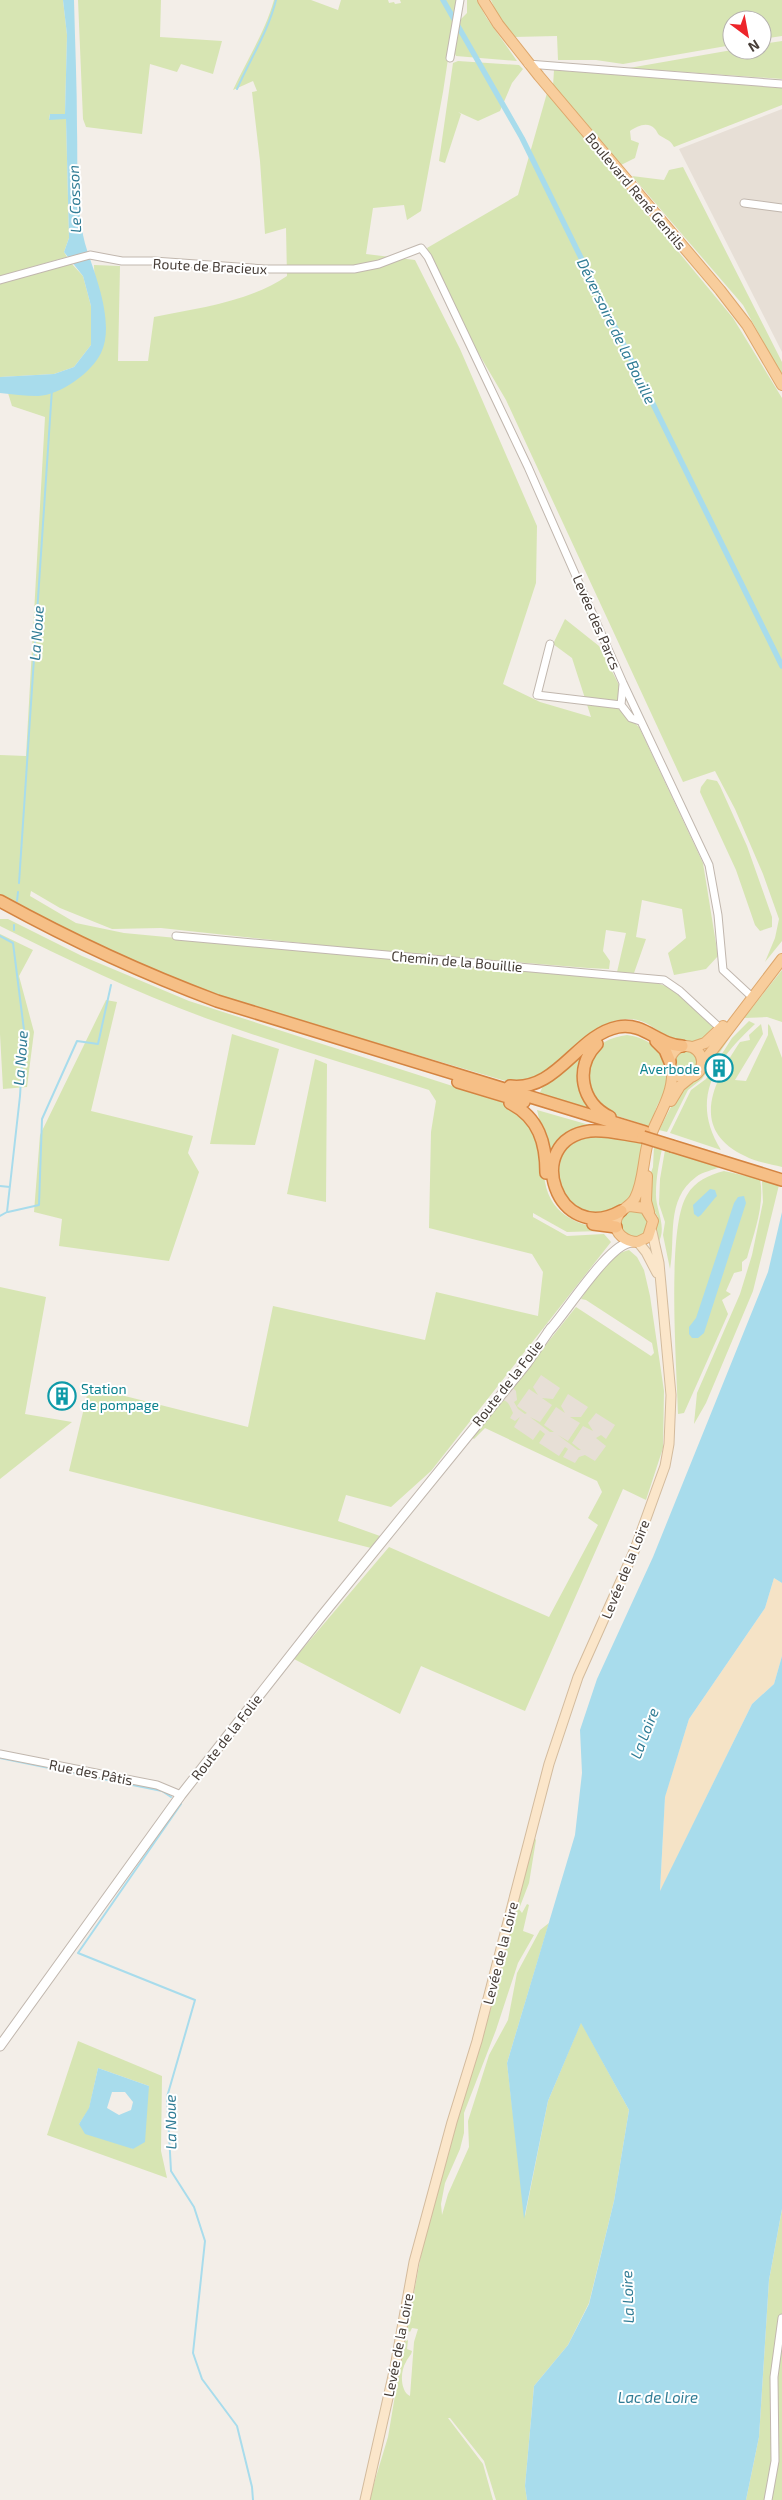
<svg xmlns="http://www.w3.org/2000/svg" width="782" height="2500" font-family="'Exo 2',sans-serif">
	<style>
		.residential { fill: #e7dfd6 }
		.green { fill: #d7e5b3; fill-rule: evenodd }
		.sand { fill: #f5e3c6 }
		.water { fill: #a8dcec; fill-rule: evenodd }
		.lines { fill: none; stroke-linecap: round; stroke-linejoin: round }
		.stream { stroke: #a8dcec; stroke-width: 2 }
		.canal { stroke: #a8dcec; stroke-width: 5.5 }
		.minor-casing { stroke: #c1b7ae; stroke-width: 9 }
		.tertiary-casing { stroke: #c1b7ae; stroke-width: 11 }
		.secondary-casing { stroke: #d3bb9d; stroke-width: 11 }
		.primary-casing { stroke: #dda76c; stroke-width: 12 }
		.trunk-casing { stroke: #d48441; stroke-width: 14 }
		.minor { stroke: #fff; stroke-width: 7 }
		.tertiary { stroke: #fff; stroke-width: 9 }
		.secondary { stroke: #fbe6ca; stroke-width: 9 }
		.primary { stroke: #f8cd9c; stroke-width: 10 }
		.trunk { stroke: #f6bf86; stroke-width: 11 }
		.trunk-bridge-casing { stroke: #d48441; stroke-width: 14; stroke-linecap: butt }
		.trunk-bridge { stroke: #f6bf86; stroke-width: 11 }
		.labels { text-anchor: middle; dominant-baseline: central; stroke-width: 4; stroke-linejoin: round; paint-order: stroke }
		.street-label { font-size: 14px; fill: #463d37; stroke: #fff }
		.culture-label { font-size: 14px; fill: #0d838f; stroke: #fff; text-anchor: end }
		.water-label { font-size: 15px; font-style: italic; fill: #307c95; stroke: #fff }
	</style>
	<rect width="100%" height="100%" fill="#f3eee8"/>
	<path class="residential" d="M782 109V352L679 149Z
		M530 1364 620 1428 591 1471 558 1457 491 1414Z"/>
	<path class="green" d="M0 0H63L67 35 65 114H50L49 119H66L69 238 64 252 67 257 0 276Z
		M78 0H161L160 37 222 41 213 74 181 64 177 72 150 64 142 134 86 127 83 119Z
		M274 0H311L338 10 341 0H388L389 3 394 2 395 4 401 3 400 0H457L443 92 421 211 407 220 404 205 373 208 366 254 415 260 460 349 537 526 536 583 503 684 540 702 591 717 572 658 553 644 565 619 599 646 619 685 618 708 639 727 703 863 718 956 706 969 674 975 668 953 686 938 682 909 642 900 636 937 646 939 634 973 617 972 626 933 606 930 603 951 610 961 609 969 588 968 367 950 161 928 112 929 60 908 31 891 30 896 76 923 124 933 657 983 671 988 716 1027 699 1043C690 1042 676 1041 669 1037 655 1030 647 1020 631 1019 590 1017 567 1066 532 1079 525 1082 516 1081 509 1082L237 1002 154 972 28 912 0 894V755L26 756 45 417 12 406 8 393 47 391 97 353 94 265 120 266 118 361H148L154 317C199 308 249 302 287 276L286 228 265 234 260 161 252 92 257 91 253 81 233 90C247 60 265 32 274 0Z
		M467 0H477L486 17 517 61 456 56 454 52 461 19 467 13Z
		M491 0H782V36L762 39V20H732V45L623 64 596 60H558L557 36 513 37 497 14Z
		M782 41V79L629 68 732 50H762V44Z
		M458 61 519 65 523 69 512 83 500 111 478 121 458 112 461 114 445 163 439 161 453 63Z
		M554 70 782 88V105L674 147C670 139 666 140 659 135 657 133 657 131 655 129 648 121 637 126 630 131L631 140 639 143 635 158 621 165 553 86Z
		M547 93 733 318 782 398V941L765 962 775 938 779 919 763 874 735 809 715 771 683 782 506 400 466 332 427 248 518 195Z
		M683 167 782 362V376L743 305 632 176 664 180 669 170Z
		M71 263 83 276 91 306V345L74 367 54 374 0 377V283Z
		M707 779 717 781 720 786 747 846 772 917V927L760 931 755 925 736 870 700 792 701 787Z
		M0 919H8L82 956 189 1001 499 1101C513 1108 529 1117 537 1132 542 1143 543 1162 544 1174 547 1215 577 1225 611 1231L615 1234 601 1231 567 1232 533 1213V1217L567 1236 604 1234 611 1242 431 1471 391 1507 346 1495 338 1521 380 1536 371 1548 69 1471 89 1387 248 1427 273 1306 425 1340 436 1292 538 1316 543 1272 532 1254 429 1228 431 1132 436 1101 429 1090C356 1067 281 1045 208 1019 137 993 68 960 0 926Z
		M0 934 33 950 19 976 34 1032 27 1087 3 1089 0 1034Z
		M782 970V1022L767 1017 744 1018Z
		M106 1000 117 1002 91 1111 193 1136 188 1153 199 1172 169 1261 59 1246 62 1219 34 1212 40 1135Z
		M749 1021 755 1024C716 1060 689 1099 721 1150L670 1133 691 1090 706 1079 732 1038Z
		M761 1024 763 1034 735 1080 746 1081 768 1035V1024L770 1026 782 1058V1167C770 1164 756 1162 745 1156 688 1129 714 1081 740 1042L750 1040 749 1035Z
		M232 1034 279 1049 255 1145 210 1144Z
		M727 1034 730 1037 702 1079 688 1090 667 1132 659 1130 674 1101 689 1082 705 1072C707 1060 721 1046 727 1034Z
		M627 1035C650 1038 670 1054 668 1079 667 1089 662 1096 658 1104 654 1111 654 1120 651 1127L605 1112 589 1094C589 1084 586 1070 588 1061 593 1044 612 1037 627 1035Z
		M592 1045 581 1070 597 1113 539 1095 544 1083Z
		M674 1061a12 12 0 1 1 24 0a12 12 0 1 1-24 0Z
		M315 1059 327 1064 326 1202 287 1194Z
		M537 1110 593 1126 583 1129 549 1160Z
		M595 1134 645 1144 635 1189 628 1202 602 1216 575 1210C570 1202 561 1193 557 1184 555 1179 556 1173 558 1168 563 1147 573 1138 595 1134Z
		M654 1146 662 1149C659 1163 656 1178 656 1193 655 1209 668 1227 658 1243L656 1232 658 1217 650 1204 649 1178 653 1167Z
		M665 1150 721 1166C713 1171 703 1171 696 1177 665 1200 676 1238 670 1269L663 1235 665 1222 659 1204 660 1179Z
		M724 1171 760 1179C765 1205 754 1233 747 1258L742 1262V1271L734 1273 726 1291 731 1294 722 1300 728 1314 684 1413 678 1414C677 1369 666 1228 687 1195 695 1181 709 1175 724 1171Z
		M762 1181 779 1185 753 1291 706 1403 694 1424 697 1393 740 1294 752 1255 763 1202Z
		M620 1223a14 14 0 1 1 28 0a14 14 0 1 1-28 0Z
		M629 1250 637 1257 644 1270 650 1296 664 1391 663 1448 646 1500 623 1489 525 1711 421 1666 400 1714 294 1659 389 1547 549 1617 598 1525 588 1518 602 1492 597 1481 485 1428 474 1439 471 1437 501 1400C509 1400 510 1407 513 1413L510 1418 515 1421 520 1417 514 1427 533 1440 540 1430 545 1434 539 1443 559 1456 565 1447 568 1449 563 1457 575 1463 579 1457 585 1455 595 1461 606 1446 596 1438 601 1435 606 1439 615 1425 596 1413 588 1423 593 1431 583 1426 572 1443 581 1450H578L558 1435 568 1441 580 1423 570 1417H581L588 1407 568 1394 561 1406 565 1413 556 1407 544 1425 554 1432H550L530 1417 540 1422 552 1405 542 1398 553 1399 560 1388 541 1375 533 1387 538 1395 529 1389 517 1406 527 1413 525 1414 518 1409 514 1402 517 1400 516 1391 512 1387 576 1307 651 1356 654 1353 652 1343 586 1300 581 1299C593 1281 608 1254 629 1250Z
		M0 1287 46 1297 25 1414 72 1422 0 1479Z
		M534 1837 536 1840 529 1883 519 1909 522 1913 527 1904 529 1905 523 1931 534 1935 518 1963 496 2030 464 2113V2133L460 2149 445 2183 441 2204 442 2215 448 2194 469 2147 468 2121 489 2055 508 2020 517 1973 540 1930 549 1923 507 2063 525 2216 548 2101 581 2022 629 2110 614 2201 589 2303 568 2345 534 2386 525 2486 527 2500H496L484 2461 450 2418H448L483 2464 493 2500H369L388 2437 404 2342 408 2340 407 2349 412 2351C411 2356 408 2357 406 2362 400 2371 400 2391 410 2396L414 2342 418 2329 412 2328 410 2332 407 2330 428 2218 492 2005Z
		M78 2041 162 2076 161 2151 167 2178 47 2135ZM98 2068 149 2086 133 2149 79 2124 89 2109Z
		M782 2209V2500H746L759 2437 769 2280Z"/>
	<path class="sand" d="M774 1578 782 1583V1656L774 1684 752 1704 660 1892 665 1796 689 1719 765 1608Z"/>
	<path class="water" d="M63 0H74C75 43 77 86 77 129 78 169 75 211 87 250 96 277 115 324 101 353 92 372 61 395 38 396 25 396 12 394 0 393V377L54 374 74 367 91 345V306L83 276 64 252 69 238 66 119 49 120 50 114H65L67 35Z
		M710 1189 715 1190 717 1196 715 1198 701 1215 698 1217 694 1214 693 1205Z
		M744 1196 746 1203 704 1333 698 1338H692L689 1334V1327L696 1318 734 1203 738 1197Z
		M782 1212V1583L774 1578 765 1608 689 1719 665 1797 660 1891 752 1704 774 1684 782 1656V2209L769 2280 759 2437 746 2500H527L525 2486 534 2386 568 2345 589 2304 614 2201 629 2110 581 2023 548 2101 524 2219 507 2063 575 1835 582 1773 580 1730 597 1679 653 1557 768 1272Z
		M98 2068 149 2086 145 2142 133 2149 85 2134 79 2124 89 2108ZM112 2092H125L133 2102 131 2110 119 2115 107 2108Z"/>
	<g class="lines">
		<path class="stream" d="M237 89C250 59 268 32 276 0
			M19 883 52 389
			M17 901 18 892
			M14 930V925
			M0 936 13 943 24 1030 20 1096 7 1212 0 1216
			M0 1186 10 1187
			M8 1212 39 1205 42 1119 77 1041 98 1044 111 985
			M0 1758 162 1791 171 1797
			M181 1804 78 1953 195 2000 167 2097 171 2171 194 2207 205 2241 193 2353 202 2379 237 2426 252 2487 253 2500"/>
		<path class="canal" d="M443 0 522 138 782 666"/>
		<g class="minor-casing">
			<path id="minor" d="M450 58 460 0
				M528 64 782 84
				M744 203 782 208
				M0 280 90 255 122 261H154L265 269H354L379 264 421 248 428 257 528 467 623 683 709 865 718 915 723 970 751 996
				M550 644 537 695 621 705 631 718 640 721
				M621 705 623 684
				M176 936 664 980 680 991 721 1029
				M0 1754 157 1785 181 1795
				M768 2500 775 2461 774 2377 782 2318"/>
		</g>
		<g class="tertiary-casing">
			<path id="tertiary" d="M548 1332C566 1313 609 1243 632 1242
				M0 2046 181 1795 320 1618 527 1363 551 1328"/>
		</g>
		<g class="secondary-casing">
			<path id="secondary" d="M638 1242 646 1252 657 1273
				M365 2500 395 2367 414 2262 452 2122 477 2041 549 1764 578 1677 635 1549 665 1466 669 1444 671 1395 659 1263 652 1232"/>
		</g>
		<g class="primary-casing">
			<path id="primary" d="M483 0 498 24 539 76 720 290 747 325 782 385
				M670 1062a16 16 0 1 1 32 0a16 16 0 1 1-32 0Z
				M693 1047 705 1043 723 1026
				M702 1064 782 959
				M671 1101 680 1086 691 1077
				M647 1176 646 1201 649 1212
				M630 1206 645 1208 653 1221 648 1237 638 1242C626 1242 614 1234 616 1221 618 1209 630 1208 635 1198 643 1183 643 1163 647 1146 654 1120 674 1097 672 1070"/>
		</g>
		<g class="trunk-casing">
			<path id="trunk" d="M0 901C71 940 142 973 217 1001L645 1132
				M656 1041 665 1050 670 1062
				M597 1044C574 1067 581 1103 610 1117
				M458 1082 524 1102
				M510 1086C557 1092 577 1035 618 1027 644 1022 658 1045 682 1046
				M510 1103C539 1118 546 1143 546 1173
				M672 1146 782 1180
				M621 1211C557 1247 521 1140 590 1131 606 1129 626 1135 643 1137
				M593 1224 616 1227"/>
		</g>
		<use href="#minor" class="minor"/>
		<use href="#tertiary" class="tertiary"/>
		<use href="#secondary" class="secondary"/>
		<use href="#primary" class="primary"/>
		<use href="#trunk" class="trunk"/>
		<g class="trunk-bridge-casing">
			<path id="trunk-bridge" d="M643 1137 672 1146"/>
		</g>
		<use href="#trunk-bridge" class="trunk-bridge"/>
	</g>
	<defs>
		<g id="building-ring" transform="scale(1.4375)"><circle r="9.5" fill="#fff" stroke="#0f9aa8" stroke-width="1.5"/><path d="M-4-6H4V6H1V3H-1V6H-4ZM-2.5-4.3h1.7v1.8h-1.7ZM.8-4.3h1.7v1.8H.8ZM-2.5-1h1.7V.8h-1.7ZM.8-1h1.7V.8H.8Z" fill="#0f9aa8"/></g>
	</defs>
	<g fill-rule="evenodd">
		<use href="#building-ring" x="719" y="1068"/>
		<use href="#building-ring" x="62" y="1396"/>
	</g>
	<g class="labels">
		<g class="street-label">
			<text transform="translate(636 191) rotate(50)">Boulevard René Gentils</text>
			<text transform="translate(210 266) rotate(3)">Route de Bracieux</text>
			<text transform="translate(597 622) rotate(67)">Levée des Parcs</text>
			<text transform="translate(457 961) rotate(5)">Chemin de la Bouillie</text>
			<text transform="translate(507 1383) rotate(-52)">Route de la Folie</text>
			<text transform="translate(625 1569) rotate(-68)">Levée de la Loire</text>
			<text transform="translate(226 1737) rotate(-52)">Route de la Folie</text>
			<text transform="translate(91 1772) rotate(11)">Rue des Pâtis</text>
			<text transform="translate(500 1953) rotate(-76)">Levée de la Loire</text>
			<text transform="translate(398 2345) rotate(-79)">Levée de la Loire</text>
		</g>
		<g class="culture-label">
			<text x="700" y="1068">Averbode</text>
			<text x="81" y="1388" text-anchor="start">Station<tspan x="81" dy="16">de pompage</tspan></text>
		</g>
		<g class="water-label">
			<text transform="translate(74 199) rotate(-92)">Le Cosson</text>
			<text transform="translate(617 331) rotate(64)">Déversoire de la Bouille</text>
			<text transform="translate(36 633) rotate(-86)">La Noue</text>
			<text transform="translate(20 1058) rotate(-86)">La Noue</text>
			<text transform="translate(644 1733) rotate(-69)">La Loire</text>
			<text transform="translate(170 2122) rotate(-91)">La Noue</text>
			<text transform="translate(627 2297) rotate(-92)">La Loire</text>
			<text x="658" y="2397">Lac de Loire</text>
		</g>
	</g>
	<g transform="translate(747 35) rotate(148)"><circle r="24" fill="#ffffff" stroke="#b5b1af"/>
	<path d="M0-4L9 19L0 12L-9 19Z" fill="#ed252a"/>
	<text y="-8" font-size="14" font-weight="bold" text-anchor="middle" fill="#463d37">N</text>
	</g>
</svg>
